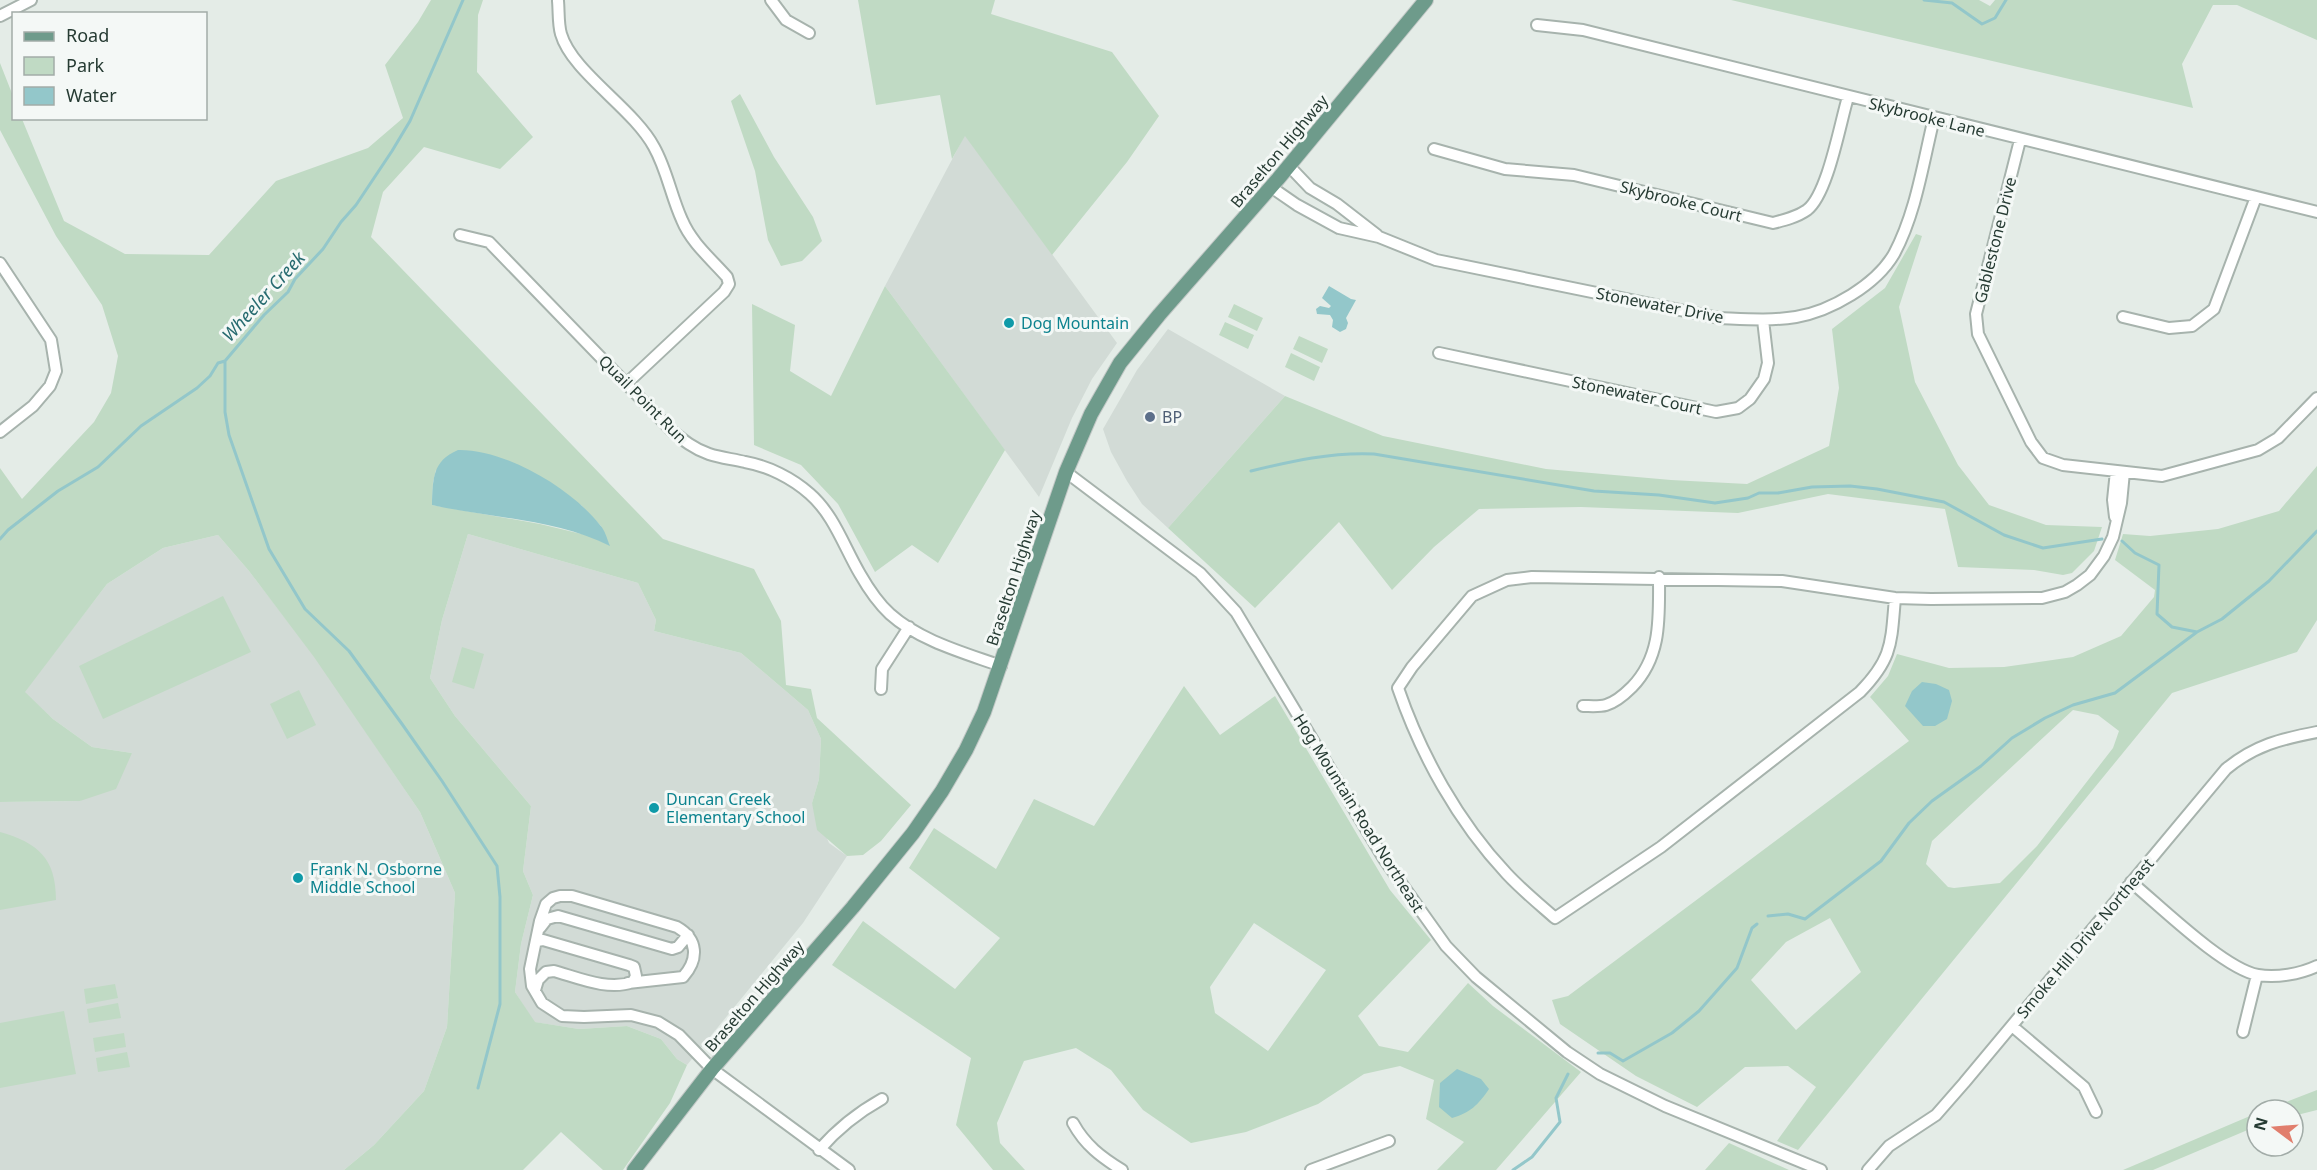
<svg xmlns="http://www.w3.org/2000/svg" width="2317" height="1170" font-family="'Noto Sans',sans-serif">
	<style>
		.built { fill: #d2dbd6 }
		.green { fill: #c0dac4; fill-rule: evenodd }
		.water { fill: #93c7ca }
		.lines { fill: none; stroke-linecap: round; stroke-linejoin: round }
		.stream { stroke: #93c7ca; stroke-width: 3 }
		.minor-casing { stroke: #a7b3ad; stroke-width: 14 }
		.major-casing { stroke: #c2c8c6; stroke-width: 16 }
		.minor { stroke: #fff; stroke-width: 10 }
		.major { stroke: #6e9b8b; stroke-width: 14 }
		.culture-dot { fill: #0f9aa8; stroke: #f4f8f6; stroke-width: 2 }
		.service-dot { fill: #5c6f8a; stroke: #f4f8f6; stroke-width: 2 }
		.labels { text-anchor: middle; dominant-baseline: central; stroke-width: 6; stroke-linejoin: round; paint-order: stroke }
		.street-label { font-size: 16px; fill: #263b33; stroke: #f4f8f6 }
		.culture-label { font-size: 16px; fill: #0d838f; stroke: #f4f8f6; text-anchor: start }
		.service-label { font-size: 16px; fill: #4e5e75; stroke: #f4f8f6; text-anchor: start }
		.water-label { font-size: 18px; font-style: italic; fill: #276b70; stroke: #f4f8f6 }
	</style>
	<rect width="100%" height="100%" fill="#e4ece7"/>
	<path class="built" d="M965 135 1117 343 1092 379 1072 418 1039 497 885 286Z
		M1168 329 1285 396 1168 528 1142 504 1127 481 1111 452 1103 429 1137 370Z
		M468 534 638 583 656 620 654 631 741 653 808 710 821 739 819 779 812 803 829 843 847 856 803 923 687 1065 677 1059 661 1039 627 1026 579 1029 534 1022 515 992 521 944 533 895 523 871 531 806 455 716 430 678 442 620Z
		M218 535 249 571 315 657 420 812 455 893 447 1027 424 1091 374 1145 344 1170H0V802L80 801 132 753 92 747 53 719 24 692 107 584 163 548Z"/>
	<path class="green" d="M431 0H483L478 15 477 72 533 137 500 169 424 147 383 192 371 237 663 539 754 569 781 621 786 685 811 689 817 718 911 805 881 841 863 855 847 856 817 830 812 803 819 779 821 739 808 710 741 653 654 631 656 620 638 583 468 534 442 620 430 678 455 716 531 806 523 871 533 895 521 944 515 992 535 1022 579 1029 627 1026 661 1039 677 1059 687 1065 670 1103 623 1170H603L561 1132 523 1170H344L374 1145 424 1091 447 1027 455 893 420 812 314 657 249 571 218 535 163 548 107 584 25 692 53 719 92 747 132 753 116 789 80 801 0 802V468L22 499 94 422 111 393 118 356 102 305 56 236 0 130V63L13 96 14 118 22 119 64 221 125 254 209 255 276 181 368 148 403 118 385 65 418 22ZM436 470 581 505 601 526 609 545 590 536 540 524 432 505 433 482Z
		M858 0H995L991 14 1112 52 1159 116 1127 162 1052 255 965 136 952 159 940 95 876 105Z
		M1731 0H1979L1990 6 1995 0H2317V40L2237 5H2213L2182 64 2193 108Z
		M740 94 774 157 813 217 822 241 802 261 781 266 768 240 755 171 731 101Z
		M1916 234 1922 236 1899 307 1915 382 1958 465 1989 505 2046 525 2102 527 2094 551 2072 573 2063 575 2034 570 1958 567 1945 509 1828 494 1738 513 1581 507 1479 509 1434 547 1392 590 1339 522 1255 608 1168 528 1285 396 1383 436 1546 469 1671 480 1747 484 1829 446 1839 388 1832 329 1885 288Z
		M885 286 1005 450 938 563 912 545 875 572 838 504 801 465 754 445 752 304 795 325 790 371 831 396Z
		M1234 304 1263 318 1257 331 1228 317Z
		M1225 322 1254 335 1248 349 1219 335Z
		M1299 336 1328 349 1322 363 1293 349Z
		M1291 353 1320 367 1314 381 1285 367Z
		M2317 466V620L2297 652 2172 693 1798 1150 1777 1141 1816 1087 1788 1066 1745 1067 1697 1107 1636 1076 1560 1024 1552 1000 1568 996 1909 741 1870 697 1888 676 1897 654 1949 668 2004 667 2073 657 2121 636 2154 597 2155 590 2115 560 2123 534 2150 536 2218 529 2279 511ZM2073 710 2098 715 2119 731 2113 748 2037 846 2000 883 1954 888 1948 887 1926 864 1932 841ZM1830 918 1861 972 1796 1030 1751 980 1786 942Z
		M223 596 251 652 103 719 79 666Z
		M462 647 484 654 474 689 452 682Z
		M1184 686 1220 735 1275 696 1390 890 1431 940 1358 1016 1379 1046 1408 1052 1468 983 1493 1006 1581 1072 1496 1170H1437L1464 1142 1426 1119 1434 1080 1400 1066 1364 1074 1318 1104 1246 1132 1191 1143 1143 1110 1111 1070 1076 1048 1024 1061 997 1123 1000 1143 1025 1170H993L956 1125 971 1058 832 965 863 921 955 989 1000 938 909 868 934 828 996 869 1034 799 1094 826ZM1254 923 1326 970 1268 1051 1215 1013 1210 987Z
		M299 690 316 725 287 739 270 704Z
		M0 832C38 843 56 858 56 900L0 910Z
		M115 984 118 998 86 1004 84 989Z
		M118 1003 121 1018 89 1023 87 1009Z
		M64 1011 76 1074 0 1088V1023Z
		M124 1033 126 1047 95 1052 93 1038Z
		M127 1052 130 1067 98 1072 96 1058Z
		M2317 1090V1110L2293 1116V1110H2265Z
		M2257 1113V1126L2153 1170H2123Z
		M1729 1143 1789 1170H1705Z"/>
	<path class="water" d="M1329 286 1351 299 1356 300 1346 318 1348 323 1346 329 1340 332 1332 327 1333 320 1330 315 1317 314 1316 309 1320 306 1329 308 1331 306 1322 298Z
		M458 450C505 449 571 488 600 525 605 530 607 539 610 546 556 519 490 518 432 505 433 479 432 461 458 450Z
		M1922 682 1936 684 1949 690 1952 701 1947 719 1935 726H1923L1905 706 1912 691Z
		M1457 1069 1481 1079 1489 1089C1478 1105 1470 1113 1452 1118L1439 1107 1440 1083Z"/>
	<g class="lines">
		<path class="stream" d="M1924 0 1952 3 1982 24 1995 18 2006 0
			M225 361V412L229 435 269 549 305 609 349 651 402 724 442 781 497 866 500 897V1004L478 1088
			M1251 471C1292 461 1332 452 1374 454L1594 491 1659 495 1715 503 1748 498 1759 493H1778L1812 487 1850 486 1877 489 1944 502 2004 535 2043 548 2102 539
			M0 539 8 530 58 491 98 467 141 426 197 388 210 376 218 363 225 361 264 315 288 292 295 279 323 249 341 222 356 205 392 151 410 121 463 0
			M2122 541 2135 553 2159 565 2157 614 2172 627 2197 632
			M1768 916 1788 914 1805 919 1881 861 1909 823 1932 801 1981 766 2012 738 2045 718 2073 705 2115 693 2197 632 2222 619 2269 581 2317 531
			M1598 1053H1610L1623 1061 1672 1033 1699 1011 1737 968 1752 928 1757 924
			M1513 1170 1532 1157 1560 1122 1556 1098 1568 1074"/>
		<g class="minor-casing">
			<path id="minor" d="M771 0 786 20 809 33
				M558 1C559 11 558 24 561 34 572 72 633 108 654 147 667 170 671 196 682 220 691 242 711 259 727 277L729 284 724 292 627 383
				M0 16 31 0
				M1537 25 1583 30 2317 212
				M2020 140 1976 314 1978 334 2031 442 2043 458 2063 465 2162 476 2258 450 2278 438 2317 398
				M1434 149 1505 169 1574 175 1773 223C1785 220 1797 217 1807 210 1828 194 1840 123 1848 97
				M1289 166 1310 188 1337 204 1377 235
				M1271 187 1297 205 1339 228 1379 237 1436 260 1719 318C1745 319 1771 321 1796 317 1831 311 1876 285 1894 254 1916 213 1923 163 1934 118
				M460 235 489 242 671 430C683 440 694 449 709 454 721 458 733 459 745 462 768 466 792 478 810 494 834 515 844 547 860 574 868 588 878 603 890 614 920 641 965 653 1001 666
				M0 263 51 340 56 371 50 386 33 406 0 432
				M2123 317 2169 328 2192 326 2214 309 2256 197
				M1439 353 1716 412 1738 408 1750 399 1764 379 1768 363 1763 320
				M1066 472 1200 573 1236 612 1384 859 1446 946 1476 977 1567 1052 1600 1074 1665 1106 1821 1170
				M2115 517 2113 500 2116 471
				M1895 598C1891 643 1893 658 1860 692L1661 847 1555 918C1539 904 1522 890 1507 874 1458 822 1421 755 1398 688L1412 667 1472 596 1507 580 1532 577 1782 581 1895 598 1931 599 2042 598 2065 592 2077 585 2090 575 2104 556 2113 537 2121 503 2124 472
				M881 689 882 669 909 627
				M1583 706C1590 706 1599 707 1606 705 1616 702 1625 694 1632 687 1662 656 1659 617 1659 577
				M2131 882C2159 905 2224 969 2258 975 2277 978 2300 974 2317 966
				M540 928 547 919 558 916 672 949 678 947 688 935
				M628 983 683 977C699 959 698 939 677 927L572 896H560L553 898 546 904 540 921 530 969 532 986 542 1003 562 1016 584 1017 631 1015 658 1022 679 1035 712 1069 849 1170
				M535 990 538 980 546 972 554 971C579 978 608 991 633 982L636 976 634 967 629 965 543 940 537 941
				M2012 1026 2084 1087 2096 1112
				M2243 1032 2257 975
				M1073 1123C1085 1145 1101 1157 1122 1170
				M819 1150C838 1128 857 1113 882 1099
				M1311 1170 1389 1141
				M1868 1170 1889 1146 1936 1115 1964 1083 2226 769C2255 745 2281 739 2317 732"/>
		</g>
		<g class="major-casing">
			<path id="major" d="M634 1170 712 1069 853 907 913 833 942 791 966 750 984 712 1066 472 1091 414 1120 363 1159 315 1278 179 1426 0"/>
		</g>
		<use href="#minor" class="minor"/>
		<use href="#major" class="major"/>
	</g>
	<g class="culture-dot">
		<circle cx="1009" cy="323" r="6"/>
		<circle cx="654" cy="808" r="6"/>
		<circle cx="298" cy="878" r="6"/>
	</g>
	<circle class="service-dot" cx="1150" cy="417" r="6"/>
	<g class="labels">
		<g class="street-label">
			<text transform="translate(1927 117) rotate(14)">Skybrooke Lane</text>
			<text transform="translate(1279 151) rotate(-50)">Braselton Highway</text>
			<text transform="translate(1681 201) rotate(14)">Skybrooke Court</text>
			<text transform="translate(1995 240) rotate(-76)">Gablestone Drive</text>
			<text transform="translate(1660 305) rotate(11)">Stonewater Drive</text>
			<text transform="translate(1637 395) rotate(12)">Stonewater Court</text>
			<text transform="translate(643 399) rotate(45)">Quail Point Run</text>
			<text transform="translate(1013 578) rotate(-72)">Braselton Highway</text>
			<text transform="translate(1359 813) rotate(58)">Hog Mountain Road Northeast</text>
			<text transform="translate(2085 938) rotate(-50)">Smoke Hill Drive Northeast</text>
			<text transform="translate(754 996) rotate(-49)">Braselton Highway</text>
		</g>
		<g class="culture-label">
			<text x="1021" y="323">Dog Mountain</text>
			<text x="666" y="799">Duncan Creek<tspan x="666" dy="18">Elementary School</tspan></text>
			<text x="310" y="869">Frank N. Osborne<tspan x="310" dy="18">Middle School</tspan></text>
		</g>
		<g class="service-label">
			<text x="1162" y="417">BP</text>
		</g>
		<g class="water-label">
			<text transform="translate(263 296) rotate(-48)">Wheeler Creek</text>
		</g>
	</g>
	<rect x="12" y="12" width="195" height="108" fill="#f4f8f6" stroke="#a2aca8" stroke-width="1.5"/>
	<rect x="24" y="32" width="30" height="9" fill="#6e9b8b" stroke="#a2aca8" stroke-width="1.5"/>
	<text x="66" y="42" font-size="18" fill="#263b33">Road</text>
	<rect x="24" y="57" width="30" height="18" fill="#c0dac4" stroke="#a2aca8" stroke-width="1.5"/>
	<text x="66" y="72" font-size="18" fill="#263b33">Park</text>
	<rect x="24" y="87" width="30" height="18" fill="#93c7ca" stroke="#a2aca8" stroke-width="1.5"/>
	<text x="66" y="102" font-size="18" fill="#263b33">Water</text>
	<g transform="translate(2275 1128) rotate(286)"><circle r="28" fill="#f4f8f6" stroke="#a2aca8" stroke-width="1.5"/>
	<path d="M0-4.5L10 22L0 15L-10 22Z" fill="#e17e6d"/>
	<text y="-9" font-size="16" font-weight="bold" text-anchor="middle" fill="#263b33">N</text>
	</g>
</svg>
